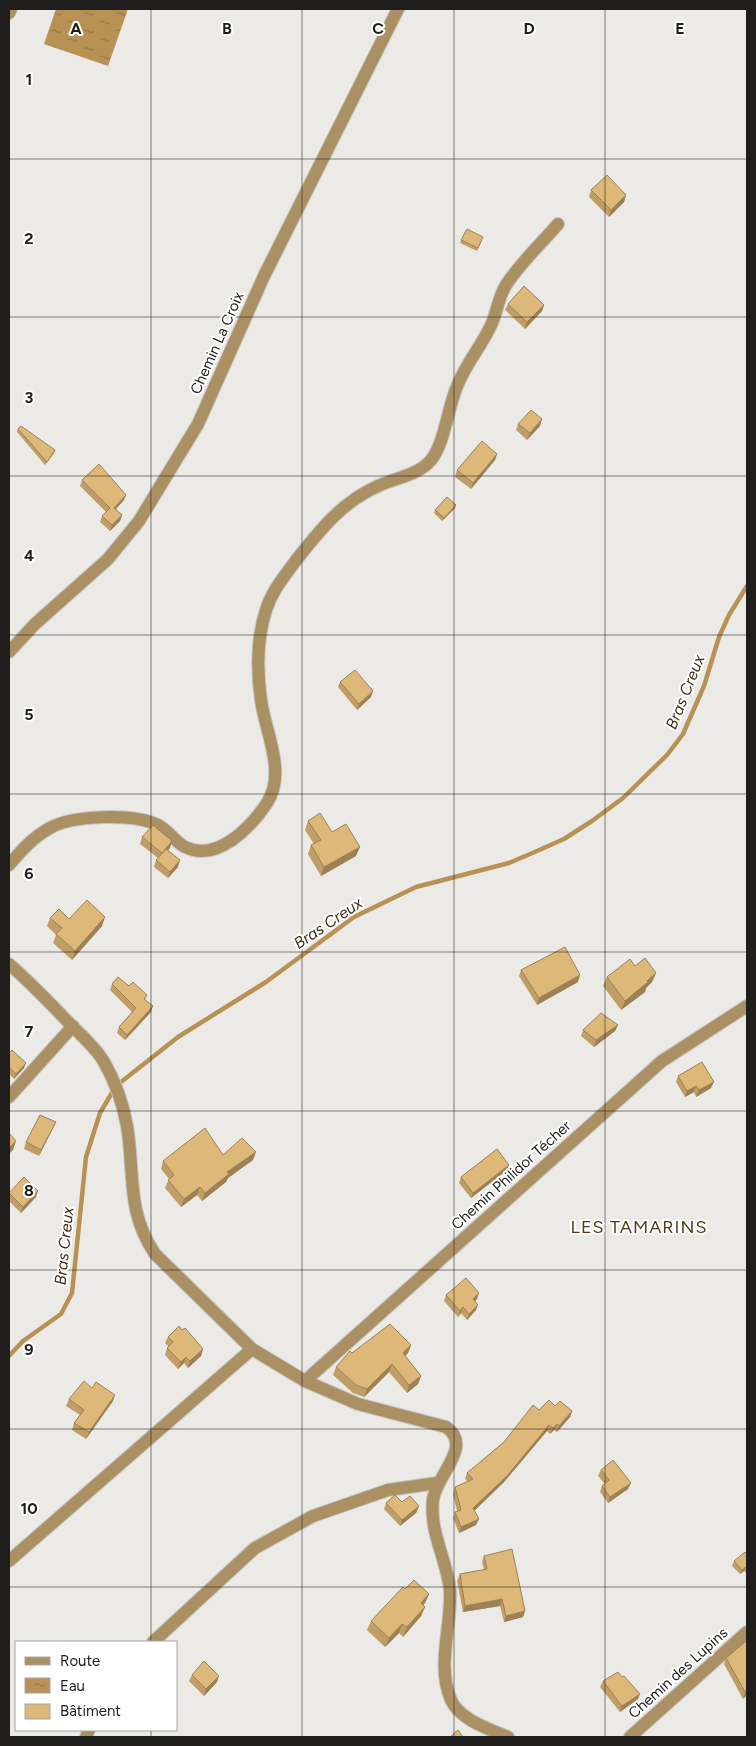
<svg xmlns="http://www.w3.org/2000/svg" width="756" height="1746" font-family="Figtree,sans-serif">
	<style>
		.water { fill: url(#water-ripples) }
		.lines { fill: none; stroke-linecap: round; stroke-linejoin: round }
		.stream { stroke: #b79254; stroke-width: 4.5 }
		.street-casing { stroke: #c7c5c2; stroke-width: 14 }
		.street { stroke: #ab9064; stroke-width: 12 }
		.wall { fill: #bf9e68 }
		.shaded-wall { fill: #9b8155 }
		.building { fill: #deb879; stroke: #9b8155 }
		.grid { fill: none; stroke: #1f1e1d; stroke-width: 1; stroke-opacity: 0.55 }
		.labels { text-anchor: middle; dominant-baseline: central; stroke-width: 4; stroke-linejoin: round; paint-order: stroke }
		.street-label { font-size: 15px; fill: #1f1e1d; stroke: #fff }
		.water-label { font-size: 16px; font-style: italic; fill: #3d2d11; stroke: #fff }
		.quarter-label { font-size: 18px; letter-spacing: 1px; fill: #4f3b16; stroke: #fff }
		.grid-label { font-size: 16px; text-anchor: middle; font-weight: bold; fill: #1f1e1d; stroke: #fff; stroke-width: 4; stroke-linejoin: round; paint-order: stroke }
	</style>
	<defs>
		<pattern id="water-ripples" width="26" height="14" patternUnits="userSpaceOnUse" patternTransform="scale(1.25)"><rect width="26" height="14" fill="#b79254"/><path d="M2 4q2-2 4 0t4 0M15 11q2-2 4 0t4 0" fill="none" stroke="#947745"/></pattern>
	</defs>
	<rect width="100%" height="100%" fill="#eceae6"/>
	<path class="water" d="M56 9H128L108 66 44 44Z"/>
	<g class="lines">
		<path class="stream" d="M9 1356 23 1341 61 1314 72 1293 86 1157 100 1113 116 1086 178 1037 266 982 354 917 416 887 509 863 537 851 564 839 592 821 623 798 667 755 683 734 704 686 719 637 729 615 747 586"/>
		<g class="street-casing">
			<path id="street" d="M9 13 11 9
				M9 652 35 624 108 559 139 521 198 424 264 276 398 9
				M9 865C21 851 33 837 50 828 73 815 133 813 158 825 168 830 175 842 185 847 217 863 251 827 267 803 287 772 265 732 261 700 257 672 257 638 266 610 272 590 285 576 297 559 321 529 342 502 378 486 395 478 419 475 431 460 445 443 448 405 458 384 467 362 483 344 492 323 497 311 499 296 506 285 520 263 541 244 558 224
				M9 964C31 983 51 1004 71 1025 82 1036 96 1048 104 1062 115 1081 123 1104 127 1126 135 1174 126 1211 155 1254L252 1349 305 1381 358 1404 446 1427C474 1446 436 1475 433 1500 429 1531 447 1560 450 1590 452 1626 436 1665 451 1700 460 1720 489 1729 508 1737
				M9 1097 73 1026
				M305 1381 662 1061 747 1006
				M9 1561 252 1349
				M153 1642 255 1548 313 1516 388 1490 437 1483
				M86 1737 89 1730
				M630 1737 747 1632"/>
		</g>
		<use href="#street" class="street"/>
	</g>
	<path class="wall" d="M591 190 626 195 624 202 609 217 589 197Z
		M483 237 477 251 460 243 461 240Z
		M508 304 544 305 542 311 525 329 505 310Z
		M518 424 540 426 527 440 516 430Z
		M18 429 55 450 54 453 45 465 17 432Z
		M497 454 495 460 471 489 455 477 457 470Z
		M82 480 124 500 116 509 122 515 120 521 110 531 100 522 102 516 106 512 80 486Z
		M455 508 442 521 434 513 435 510Z
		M340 682 371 697 357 710 338 687Z
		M308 821 332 832 356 856 321 876 308 854 311 845 314 844 305 830Z
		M142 837 170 848 168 850 178 867 168 878 154 867 156 860 158 858 140 844Z
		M50 918 102 926 72 960 53 943 56 935 47 926Z
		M635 966 656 973 652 982 646 988 645 992 621 1010 603 986 607 977Z
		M521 970 578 982 537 1005 519 976Z
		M112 984 129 986 147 995 145 1000 151 1012 125 1040 117 1033 119 1027 132 1012 110 990Z
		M618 1025 615 1031 594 1047 581 1036 583 1030Z
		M9 1054 24 1068 14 1079 9 1074Z
		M678 1076 711 1088 696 1097 694 1092 685 1097 676 1082Z
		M56 1122 39 1156 24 1149 26 1142Z
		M223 1155 253 1160 228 1178 226 1182 202 1201 197 1195 181 1207 165 1188 169 1179 161 1169 163 1161Z
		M507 1170 471 1198 459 1183 461 1177Z
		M9 1193 36 1197 21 1213 9 1201Z
		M446 1295 477 1299 475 1301 476 1310 467 1320 461 1313 458 1317 444 1301Z
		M182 1330 203 1349 201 1356 188 1368 184 1363 178 1369 165 1355 167 1348 169 1347 165 1343 168 1337Z
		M411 1345 408 1353 405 1356 421 1376 418 1384 407 1393 389 1372 364 1397 353 1393 333 1375 336 1367 352 1353Z
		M92 1388 113 1401 86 1439 72 1430 74 1423 80 1415 66 1406 69 1399Z
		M555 1406 572 1411 570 1417 557 1432 554 1430 550 1434 547 1431 504 1482 474 1511 476 1525 459 1533 453 1518 455 1512 457 1511 453 1494 455 1487 468 1482 465 1479 467 1473 504 1442 539 1410Z
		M601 1470 628 1489 608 1503 600 1492 602 1486 605 1484 598 1476Z
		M402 1502 419 1506 416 1513 400 1526 384 1509 386 1503Z
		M747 1555V1574L744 1571 740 1574 732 1566 734 1561Z
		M484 1556 525 1611 523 1617 504 1622 500 1606 463 1612 457 1581 460 1574 484 1570 482 1562Z
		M405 1589 429 1594 425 1603 423 1605 421 1616 403 1637 399 1633 385 1647 367 1630 371 1621Z
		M747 1643V1695L743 1699 724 1664 726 1658Z
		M192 1675 217 1682 204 1696 189 1681Z
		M603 1681 638 1699 620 1712 600 1687Z"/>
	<path class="shaded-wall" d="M626 195 624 202 609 217 611 210Z
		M544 305 542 311 525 329 527 322Z
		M542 419 540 426 527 440 530 433Z
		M55 450 54 453 45 465Z
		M497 454 495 460 471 489 473 483Z
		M126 495 124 500 112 513 114 508Z
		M456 505 455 508 442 521 444 518Z
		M122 515 120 521 110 531 112 525Z
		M373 691 371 697 357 710 359 704Z
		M172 841 170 848 160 860 162 853Z
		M360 847 356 856 321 876 324 867Z
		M180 860 178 867 168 878 170 872Z
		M105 917 102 926 72 960 75 951Z
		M656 973 652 982 646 988 645 992 621 1010 625 1001Z
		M580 975 578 982 537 1005 539 998Z
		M153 1006 151 1012 125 1040 127 1035Z
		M618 1025 615 1031 594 1047 596 1040Z
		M26 1063 24 1068 14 1079 16 1074Z
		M714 1082 711 1088 696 1097 699 1090Z
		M696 1086 694 1092 685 1097 687 1091Z
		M56 1122 39 1156 41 1150Z
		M16 1141 13 1150 9 1154V1148Z
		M256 1152 253 1160 228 1178 226 1182 202 1201 205 1193 227 1172Z
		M509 1165 507 1170 471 1198 473 1193Z
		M200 1187 197 1195 181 1207 184 1199Z
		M38 1191 36 1197 21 1213 23 1207Z
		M479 1293 477 1299 471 1305 473 1299Z
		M478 1305 476 1310 467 1320 469 1314Z
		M463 1307 461 1313 458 1317 460 1311Z
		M411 1345 408 1353 400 1361 403 1353Z
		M203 1349 201 1356 188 1368 190 1361Z
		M186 1357 184 1363 178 1369 181 1362Z
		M392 1364 389 1372 364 1397 367 1389Z
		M421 1376 418 1384 407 1393 409 1385Z
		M115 1395 113 1401 86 1439 89 1432Z
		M572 1411 570 1417 557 1432 559 1426Z
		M557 1424 554 1430 550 1434 553 1428Z
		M549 1425 547 1431 504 1482 471 1514 473 1508Z
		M631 1483 628 1489 608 1503 610 1497Z
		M419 1506 416 1513 400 1526 402 1520Z
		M479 1519 476 1525 459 1533 461 1527Z
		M746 1567 744 1571 740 1574 742 1570Z
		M429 1594 425 1603 417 1612 421 1603Z
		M502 1599 500 1606 463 1612 465 1606Z
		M425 1607 421 1616 403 1637 407 1627Z
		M525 1611 523 1617 504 1622 506 1616Z
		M402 1624 399 1633 385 1647 389 1638Z
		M219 1676 217 1682 204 1696 206 1689Z
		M747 1691V1695L743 1699 745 1692Z
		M640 1694 638 1699 620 1712 622 1706Z"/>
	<path class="building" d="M607 175 626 195 611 210 591 190Z
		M467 229 483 237 478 248 461 240Z
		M524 286 544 305 527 322 508 304Z
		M531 410 542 419 530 433 518 424Z
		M21 426 55 450 47 462 18 429Z
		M482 441 497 454 473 483 457 470Z
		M99 464 126 495 114 508 122 515 112 525 102 516 110 508 82 480Z
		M447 497 456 505 444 518 435 510Z
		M355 670 373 691 359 704 340 682Z
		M320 813 332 832 346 824 360 847 324 867 311 845 321 840 308 821Z
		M153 825 172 841 162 853 142 837Z
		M166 849 180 860 170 872 156 860Z
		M87 900 105 917 75 951 56 934 62 928 50 918 59 909 69 919Z
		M565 947 580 975 539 998 521 970Z
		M645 958 656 973 647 981 648 982 625 1001 607 977 630 959 635 966Z
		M118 977 129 986 133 982 147 995 144 999 153 1006 127 1035 119 1027 136 1008 112 984Z
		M601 1013 618 1025 596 1040 583 1030Z
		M12 1050 26 1063 16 1074 9 1067V1054Z
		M702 1062 714 1082 699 1090 696 1086 687 1091 678 1076Z
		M40 1115 56 1122 41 1150 26 1142Z
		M205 1128 223 1155 242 1138 256 1152 227 1172 229 1174 205 1193 200 1187 184 1199 168 1180 174 1175 163 1161Z
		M9 1133 16 1141 9 1148Z
		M497 1149 509 1165 473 1193 461 1177Z
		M24 1177 38 1191 23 1207 9 1193Z
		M466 1278 479 1293 473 1299 478 1305 469 1314 463 1307 460 1311 446 1295Z
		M390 1324 411 1345 403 1353 421 1376 409 1385 392 1364 367 1389 356 1385 336 1367 350 1351 352 1353Z
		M179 1326 182 1330 185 1328 203 1349 190 1361 186 1357 181 1362 167 1348 173 1342 168 1337Z
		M84 1381 92 1388 96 1382 115 1395 89 1432 74 1423 84 1410 69 1399Z
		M549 1400 555 1406 560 1401 572 1411 559 1426 557 1424 553 1428 549 1425 507 1476 473 1508 479 1519 461 1527 455 1512 461 1510 455 1487 473 1479 467 1473 504 1442 533 1405 539 1410Z
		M613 1460 631 1483 610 1497 602 1486 609 1480 601 1470Z
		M395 1495 402 1502 410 1496 419 1506 402 1520 386 1503Z
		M512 1549 525 1611 506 1616 502 1599 465 1606 460 1574 487 1569 484 1556Z
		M745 1552 747 1555V1568L746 1567 742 1570 734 1561Z
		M414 1580 429 1594 421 1603 425 1607 407 1627 402 1624 389 1638 371 1621 403 1587 405 1589Z
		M746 1641 747 1643V1691L745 1692 726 1658Z
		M204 1661 219 1676 206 1689 192 1675Z
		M618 1672 622 1677 624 1676 640 1694 622 1706 603 1681Z
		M458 1730 463 1737H450Z"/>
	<path class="grid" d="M151 9V1642M302 9V1737M454 9V1737M605 9V1737M9 159H747M9 317H747M9 476H747M9 635H747M9 794H747M9 952H747M9 1111H747M9 1270H747M9 1429H747M9 1587H747M151 1730V1737"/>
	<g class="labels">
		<g class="street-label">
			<text transform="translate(217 343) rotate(-66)">Chemin La Croix</text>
			<text transform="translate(511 1175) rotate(-42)">Chemin Philidor Técher</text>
			<text transform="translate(678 1673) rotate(-42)">Chemin des Lupins</text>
		</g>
		<g class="water-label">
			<text transform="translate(685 692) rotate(-68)">Bras Creux</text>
			<text transform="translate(328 923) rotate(-34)">Bras Creux</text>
			<text transform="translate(64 1246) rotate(-84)">Bras Creux</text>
		</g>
		<g class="quarter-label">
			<text x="639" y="1227">LES TAMARINS</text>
		</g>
	</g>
	<g class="grid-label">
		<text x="76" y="34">A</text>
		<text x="227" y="34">B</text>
		<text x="378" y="34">C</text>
		<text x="529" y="34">D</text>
		<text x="680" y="34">E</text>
		<text x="29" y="85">1</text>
		<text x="29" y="244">2</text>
		<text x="29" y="403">3</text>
		<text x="29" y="561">4</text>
		<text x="29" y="720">5</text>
		<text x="29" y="879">6</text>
		<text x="29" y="1037">7</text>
		<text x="29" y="1196">8</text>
		<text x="29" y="1355">9</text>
		<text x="29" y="1514">10</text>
	</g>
	<rect width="756" height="1746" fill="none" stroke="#1f1e1d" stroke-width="20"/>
	<rect x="15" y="1641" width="162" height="90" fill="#ffffff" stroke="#a5a5a5"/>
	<rect x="25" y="1657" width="25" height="8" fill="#ab9064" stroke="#a5a5a5"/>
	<text x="60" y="1666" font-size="15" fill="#1f1e1d">Route</text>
	<rect x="25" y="1678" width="25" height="15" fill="url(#water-ripples)" stroke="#a5a5a5"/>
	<text x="60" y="1691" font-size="15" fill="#1f1e1d">Eau</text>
	<rect x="25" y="1704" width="25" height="15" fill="#deb879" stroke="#a5a5a5"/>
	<text x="60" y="1716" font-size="15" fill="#1f1e1d">Bâtiment</text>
</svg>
